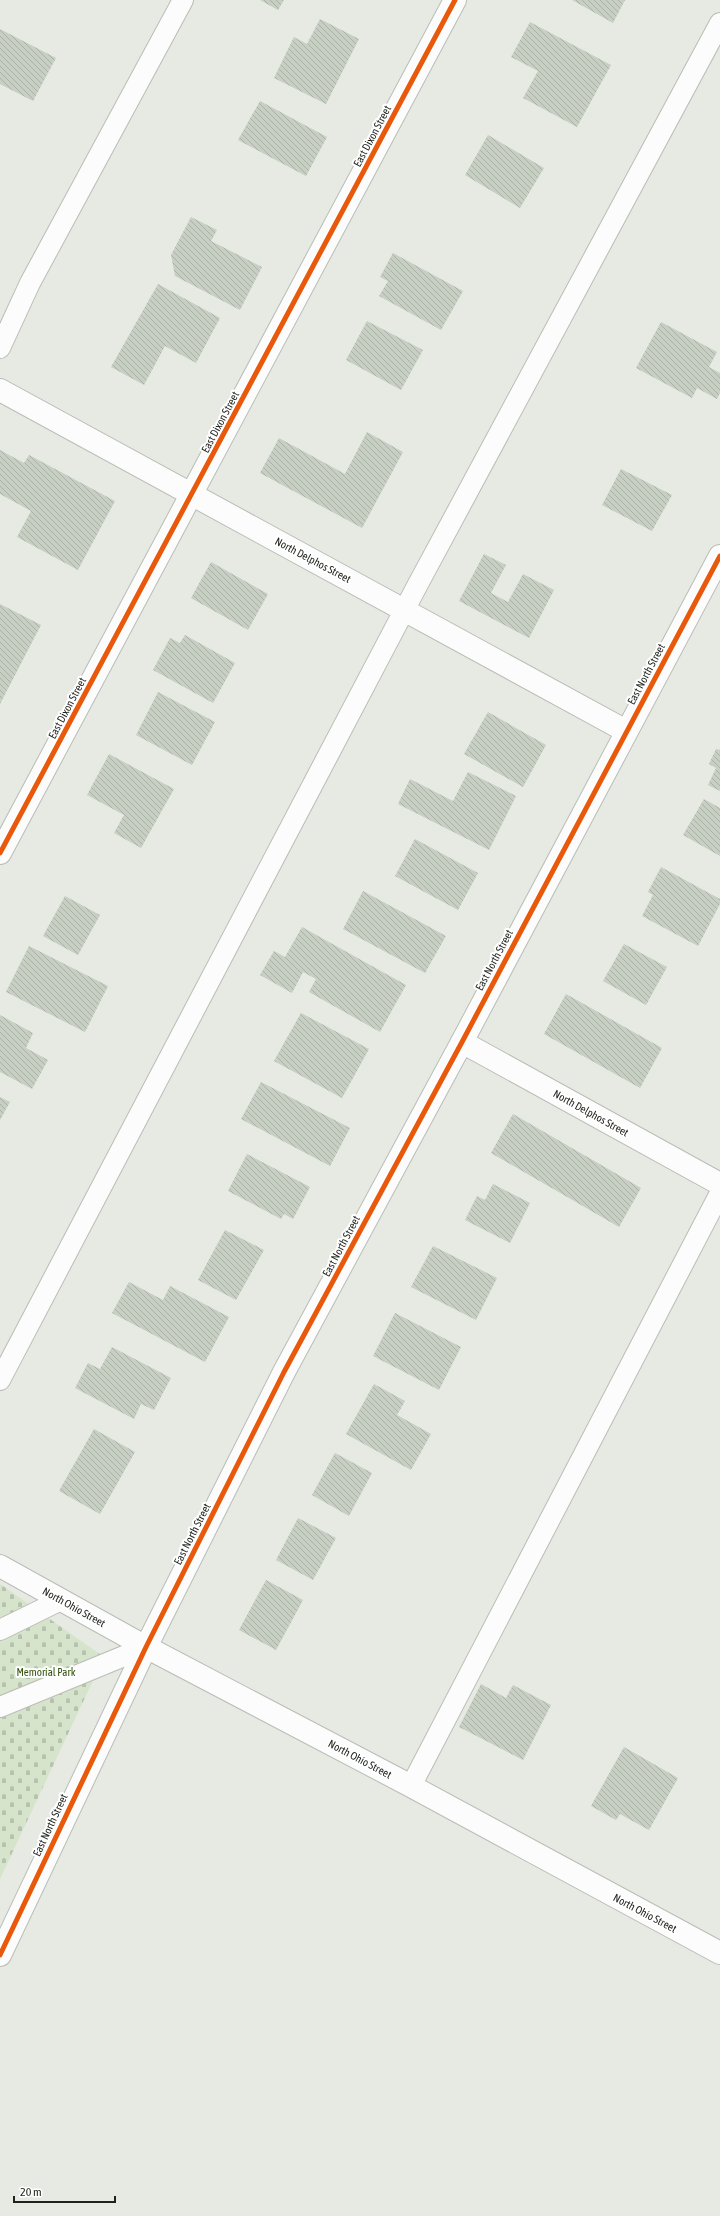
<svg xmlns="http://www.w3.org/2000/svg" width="720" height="2216" font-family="'Asap Condensed',sans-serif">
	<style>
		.cemetery { fill: url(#cemetery-stones) }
		.building { fill: url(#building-back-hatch) }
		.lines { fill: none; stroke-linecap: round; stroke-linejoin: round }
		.service-casing { stroke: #babdb7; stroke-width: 22 }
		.minor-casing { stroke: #babdb7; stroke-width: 24 }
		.tertiary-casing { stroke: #babdb7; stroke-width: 24 }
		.service { stroke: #fbfcfb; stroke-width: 20 }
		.minor { stroke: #fbfcfb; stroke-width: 22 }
		.tertiary { stroke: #fbfcfb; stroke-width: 22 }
		.cycleway-casing { stroke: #fff; stroke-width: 8 }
		.cycleway { stroke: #e8590c; stroke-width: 5 }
		.labels { text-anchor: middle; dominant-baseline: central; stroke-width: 4; stroke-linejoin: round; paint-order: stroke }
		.street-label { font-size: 11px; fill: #1e211c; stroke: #fff }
		.park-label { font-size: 11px; fill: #315109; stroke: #fff }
	</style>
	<defs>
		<pattern id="cemetery-stones" width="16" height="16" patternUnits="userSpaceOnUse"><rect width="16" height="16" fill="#d7e4cc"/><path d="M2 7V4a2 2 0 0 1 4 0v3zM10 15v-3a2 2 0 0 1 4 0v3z" fill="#b8c3af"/></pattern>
		<pattern id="building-back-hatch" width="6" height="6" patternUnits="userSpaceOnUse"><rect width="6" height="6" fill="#c7cec2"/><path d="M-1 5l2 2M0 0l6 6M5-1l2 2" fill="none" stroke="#aab1a6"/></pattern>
	</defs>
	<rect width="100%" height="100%" fill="#e6eae2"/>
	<path class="cemetery" d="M0 1584 104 1657 0 1879Z"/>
	<path class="building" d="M260 0H284L278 10Z
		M572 0H625L613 23Z
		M320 19 359 39 326 104 274 78 294 37 307 44Z
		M530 22 611 65 577 127 523 98 538 71 511 57Z
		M0 29 56 58 33 101 0 84Z
		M260 101 327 137 306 176 238 140Z
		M488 135 544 168 520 208 465 175Z
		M191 217 217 230 211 241 262 267 240 310 175 276 171 255Z
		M393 253 463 291 441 330 379 296 388 281 380 277Z
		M158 284 220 318 196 363 165 346 144 385 111 367Z
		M367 321 423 350 401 390 346 360Z
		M661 322 717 352 709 367 720 373V393L717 399 697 388 692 398 636 368Z
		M367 432 403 452 362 528 260 473 279 438 345 474Z
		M0 450 24 463 29 455 115 501 78 570 17 537 31 511 0 494Z
		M621 469 672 495 652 531 602 505Z
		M484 554 506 565 491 593 508 602 523 574 554 590 529 638 459 601Z
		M211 562 268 594 248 630 191 598Z
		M0 604 41 625 0 704Z
		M185 635 235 663 213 703 153 670 170 638 180 643Z
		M158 692 215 722 192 765 136 735Z
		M488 712 546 745 523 787 464 754Z
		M716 749 720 750V791L708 785 716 768 709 764Z
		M109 754 174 789 141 848 114 833 124 815 87 795Z
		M468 772 516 796 489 850 398 804 410 779 453 801Z
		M704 799 720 808V856L683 835Z
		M415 839 478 873 458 910 395 876Z
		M661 867 720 899V904L698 946 642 916 653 895 648 892Z
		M363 891 446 936 425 973 343 929Z
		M65 896 100 915 78 955 43 936Z
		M302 927 406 985 380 1032 309 992 316 979 303 972 292 993 260 975 274 951 285 957Z
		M624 944 667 967 646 1005 603 981Z
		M29 946 108 986 85 1032 6 992Z
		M566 994 662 1048 640 1088 544 1034Z
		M301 1013 369 1049 342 1098 274 1061Z
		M0 1015 33 1033 26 1048 48 1060 32 1089 0 1072Z
		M261 1082 350 1128 330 1166 241 1119Z
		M0 1097 10 1102 0 1120Z
		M513 1114 641 1188 619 1227 491 1153Z
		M247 1154 310 1187 293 1219 284 1214 281 1219 228 1191Z
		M493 1184 530 1203 510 1243 465 1220 477 1196 485 1200Z
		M225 1230 264 1250 236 1300 198 1280Z
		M433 1246 497 1278 476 1320 411 1287Z
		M129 1282 163 1300 170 1286 229 1317 205 1362 112 1313Z
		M395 1313 461 1347 439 1390 373 1356Z
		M112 1347 171 1378 154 1410 141 1404 134 1419 75 1388 88 1363 100 1369Z
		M374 1384 405 1401 397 1415 431 1434 411 1470 346 1434Z
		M94 1429 135 1452 100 1514 59 1491Z
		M335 1453 372 1473 349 1516 312 1495Z
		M298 1518 336 1538 313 1580 276 1560Z
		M266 1580 303 1600 276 1650 239 1630Z
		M481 1684 506 1698 513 1685 551 1705 523 1760 459 1727Z
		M624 1747 678 1778 649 1830 620 1814 616 1820 591 1806Z"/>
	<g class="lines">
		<g class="service-casing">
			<path id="service" d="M0 348 30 283 183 0
				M0 1380 417 586 720 23
				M0 1630 61 1600
				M0 1707 146 1647
				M411 1786 720 1193"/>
		</g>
		<g class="minor-casing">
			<path id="minor" d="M0 390 626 731
				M0 853 455 0
				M462 1042 720 1184"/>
		</g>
		<g class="tertiary-casing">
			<path id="tertiary" d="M0 1566 146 1647 411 1786 720 1953
				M0 1955 146 1647 284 1372 462 1042 720 556"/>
		</g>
		<use href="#service" class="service"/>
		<use href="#minor" class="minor"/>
		<use href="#tertiary" class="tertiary"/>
		<g class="cycleway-casing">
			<path id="cycleway" d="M0 853 455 0
				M0 1955 146 1647 284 1372 462 1042 720 556"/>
		</g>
		<use href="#cycleway" class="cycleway"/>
	</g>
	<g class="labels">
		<g class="street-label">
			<text transform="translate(372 136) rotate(-62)">East Dixon Street</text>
			<text transform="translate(220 422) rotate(-62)">East Dixon Street</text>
			<text transform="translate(313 560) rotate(28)">North Delphos Street</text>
			<text transform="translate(646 674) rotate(-62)">East North Street</text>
			<text transform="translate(67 708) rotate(-62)">East Dixon Street</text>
			<text transform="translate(494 960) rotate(-62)">East North Street</text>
			<text transform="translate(591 1113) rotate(29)">North Delphos Street</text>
			<text transform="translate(341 1246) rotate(-62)">East North Street</text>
			<text transform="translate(192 1534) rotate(-63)">East North Street</text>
			<text transform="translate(74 1607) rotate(29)">North Ohio Street</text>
			<text transform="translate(360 1759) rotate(28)">North Ohio Street</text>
			<text transform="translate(50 1825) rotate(-65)">East North Street</text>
			<text transform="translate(645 1913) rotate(28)">North Ohio Street</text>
		</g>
		<g class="park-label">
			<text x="46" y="1672">Memorial Park</text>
		</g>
	</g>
	<path d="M14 2196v6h101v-6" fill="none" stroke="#1e211c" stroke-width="2"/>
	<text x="20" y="2196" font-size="12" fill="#1e211c" stroke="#ffffff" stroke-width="3" paint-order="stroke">20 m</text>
</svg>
